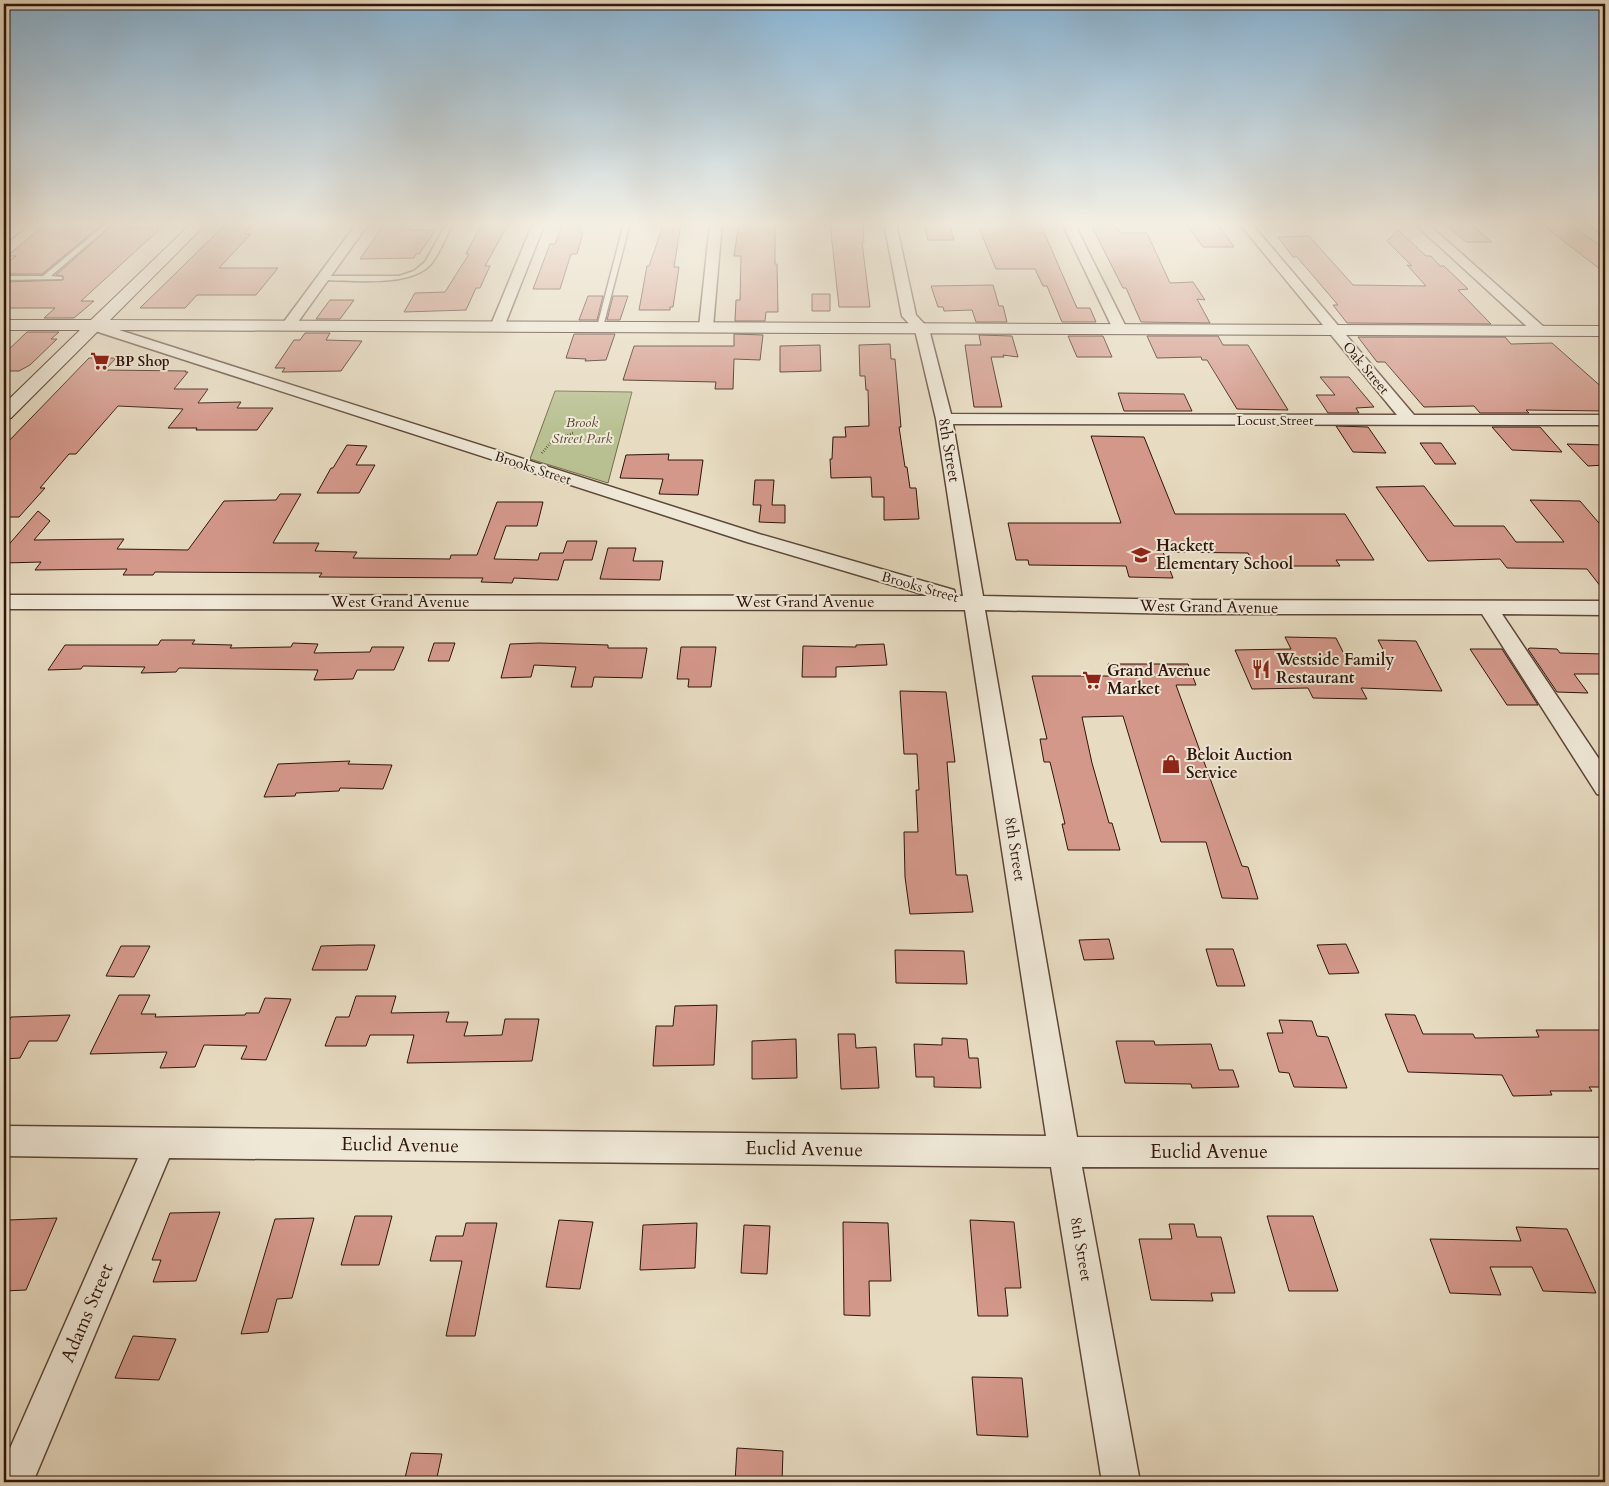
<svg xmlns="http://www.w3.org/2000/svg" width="1609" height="1486" font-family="Cardo,serif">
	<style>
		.green { fill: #b8c091; stroke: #746a4e }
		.building { fill: #d4988b; stroke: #2f150b }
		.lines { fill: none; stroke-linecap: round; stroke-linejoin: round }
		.lane-casing { stroke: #5d4638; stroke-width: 3 }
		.street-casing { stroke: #5d4638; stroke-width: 3 }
		.secondary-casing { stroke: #2f150b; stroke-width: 2 }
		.path { stroke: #2f150b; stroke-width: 2.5; stroke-dasharray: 0.5 2; stroke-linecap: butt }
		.lane { fill: #efe8d7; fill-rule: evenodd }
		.street { fill: #efe8d7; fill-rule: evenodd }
		.secondary { fill: #efe8d7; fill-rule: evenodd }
		.labels { text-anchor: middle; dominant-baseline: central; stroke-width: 4; stroke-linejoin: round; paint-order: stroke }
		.far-poi-label { font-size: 14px; font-weight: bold; fill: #2f150b; stroke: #efe8d7; text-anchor: start }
		.far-street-label { font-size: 14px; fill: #2f150b; stroke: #efe8d7 }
		.far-park-label { font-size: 14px; font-style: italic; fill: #584833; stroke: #efe8d7 }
		.street-label { font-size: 16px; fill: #2f150b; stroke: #efe8d7 }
		.poi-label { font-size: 16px; font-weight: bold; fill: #2f150b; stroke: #efe8d7; text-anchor: start }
		.near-street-label { font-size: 19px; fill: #2f150b; stroke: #efe8d7 }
	</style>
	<rect width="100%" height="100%" fill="#e7dbc1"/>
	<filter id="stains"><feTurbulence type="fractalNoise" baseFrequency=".004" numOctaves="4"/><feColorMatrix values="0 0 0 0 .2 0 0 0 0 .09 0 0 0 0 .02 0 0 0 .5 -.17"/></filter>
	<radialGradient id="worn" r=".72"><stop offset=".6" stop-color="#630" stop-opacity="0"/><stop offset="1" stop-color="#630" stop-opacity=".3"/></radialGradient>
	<path class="green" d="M555 391 632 392 608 483 530 459Z"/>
	<path class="building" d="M47 223H104L42 274H4V265L16 256H7Z
		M115 223H127L122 227 161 228 81 301H94L74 318H44L55 308H4V282L63 280V276L56 275Z
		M227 223H254L244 234H251L219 268H278L256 295H197L185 308H140Z
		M385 223H413L409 230H436L419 254H416L414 258 360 259Z
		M482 223H509L485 266H490L480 288H476L466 310 404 312 415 293 445 292 469 254H466Z
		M563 223H582L579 233H583L577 254H571L560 289H533L550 244H555Z
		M664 223H681L674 267H679L673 307H670V310H639L647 266H649Z
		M739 223H775V264H777L778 312H766L765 321H735L736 300H740L741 256H734Z
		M830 223H863L864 242H862L870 307H839Z
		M924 223H949L954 240H928Z
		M986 223H1040L1077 308H1090L1096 322H1062L1047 286H1043L1035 269H996L979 228H987Z
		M1090 223H1114L1120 233H1147L1170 283 1193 282 1205 300 1197 299 1210 323 1141 322 1126 288H1123Z
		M1185 223H1217L1234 247H1203Z
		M1540 223H1568L1605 249V273Z
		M1445 224H1471L1492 242H1466Z
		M1398 230 1426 256H1431L1440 266H1444L1468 289 1458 290 1491 324 1347 323 1333 305H1338L1297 257H1293L1278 237 1309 236 1353 285 1426 286 1407 265 1412 266 1387 241Z
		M993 285 999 306H1003L1007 322H976L972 310 944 311 943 307H938L931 286Z
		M812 294H830V311H812Z
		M588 296H603L597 320H579Z
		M613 296H628L620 320H607Z
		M330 300H354L340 319H316Z
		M27 332H59L51 339H57L30 365 19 371H4V354Z
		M305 333H330L326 340 362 341 341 371 282 372 285 368H275L294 340H300Z
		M574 334H615L606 360 585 361 586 359 566 358Z
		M734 334 763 335 760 360 734 359 733 389H715L716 382 623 380 634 346H734Z
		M979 335 1012 336 1018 357 1003 355 1004 357H991L1002 407H974L965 345H981Z
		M1068 336H1103L1112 357H1077Z
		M1147 336H1218L1223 345H1248L1288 410 1237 409 1207 360H1202L1201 357 1157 358Z
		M1358 337H1505L1511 344 1552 343 1605 390V411L1526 410 1529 413H1480L1474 406 1424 407 1385 362H1377Z
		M890 344 891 359H895L901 427H899L905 467H907L910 488H916L919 519 884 520V497H872L871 477 831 478 830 459H832L833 437H846L845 427 869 426 868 390H866L865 376H860L859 345Z
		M820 345 821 371 780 372V346Z
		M89 358H116L105 370 186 371 185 372H188L174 389H208L198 403 241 402 237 408H273L257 430H196L197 428H168L183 409 118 406 76 454H69L40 488H45L19 517H4V446Z
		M1320 377H1349L1374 407 1356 408 1359 413H1328L1316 395H1335Z
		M1118 393 1184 394 1192 411H1124Z
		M1336 426 1368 427 1386 453 1353 452Z
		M1492 427H1540L1562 452 1512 450Z
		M1091 436 1144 437 1175 514H1345L1374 560H1336L1340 566H1254L1248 553 1163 552 1173 578 1129 577 1126 566 1029 565 1028 560H1016L1008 523H1121Z
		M1420 443H1441L1456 464H1435Z
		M1567 444 1605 445V465L1588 466Z
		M347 445 367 446 356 465H375L359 493H317L331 468H333Z
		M669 454 668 460H703L698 495 659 494 663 479 620 478 626 455Z
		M755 480H774L772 505H785V523L759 522 761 505H753Z
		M1424 486 1454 526H1504L1516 542H1564L1530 500 1580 501 1605 530V592L1587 569 1507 568 1500 559 1428 561 1376 487Z
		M280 494H301L273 543H319L315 551 357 552 353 558 450 559 451 555H477L497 502H543L537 526H506L494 559 538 560 540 553H563L567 541H597L592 560H564L558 580 514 578 512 583 481 582 483 578 319 577 322 573 155 572 153 575H123L127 569 35 570 41 562 4 563V550L38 511 50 521 34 540 124 539 117 549 188 550 224 501 276 500Z
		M608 548H636L633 561H663L660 580 600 579Z
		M1285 637 1336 638 1346 658 1388 659 1378 640 1416 641 1442 691 1361 688 1367 699 1313 698 1308 688 1252 689 1235 650 1291 649Z
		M161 640H195L192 644 232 645 230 648 291 647 293 643 318 644 314 653 370 652 372 647H404L394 670H357L353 679 314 680 318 670 179 668 176 672 141 673 145 667 83 666 81 669 48 670 65 645H158Z
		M434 643H455L449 661H428Z
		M539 643 608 645V648H647L642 678 594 677 592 687H571L576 667 534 665 531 677 501 678 510 644Z
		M884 644 887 665 836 667V677H802L803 646 856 647V645Z
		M681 647H716L711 687H688L689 679H677Z
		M1530 648 1557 649 1560 653 1605 654V674H1574L1588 693 1557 692 1528 649Z
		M1470 649H1502L1538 705H1507Z
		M1108 664H1188L1196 685H1176L1242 866 1248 867 1258 899 1222 898 1206 842H1161L1123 716 1082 717 1092 763 1109 823H1112L1120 850H1068L1062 824H1065L1050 762H1044L1040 739H1047L1032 676H1111Z
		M900 691 946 692 955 762H947L956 875H967L973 912 910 914 905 877 904 832H918L916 790H919L917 754H904Z
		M350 761 348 764 392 765 383 789 340 788 339 791 296 793 295 796 264 797 278 764Z
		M1109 939 1114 959 1084 960 1079 940Z
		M1346 944 1359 973 1329 974 1317 945Z
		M357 945H375L367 970H312L321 946Z
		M121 946H150L134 977 106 976Z
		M1206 949H1233L1245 986H1217Z
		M895 950 964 951 967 984 896 983Z
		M119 995H150L141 1014H156L155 1017 245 1015 246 1013H259L265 998 291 999 266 1060 241 1059 247 1046 204 1045 195 1067 160 1068 167 1052 90 1054Z
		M356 996H396L391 1013 449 1012 446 1022H468L464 1036 502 1035 505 1019H539L532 1061 407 1063 414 1035H370L366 1046H325L336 1017H349Z
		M717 1005 714 1065 653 1066 656 1026H673L675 1006Z
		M1385 1014 1415 1015 1423 1034H1473L1475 1038 1539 1037 1536 1030H1605V1087H1589L1592 1091H1550L1552 1095 1513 1096 1502 1075 1408 1072Z
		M70 1015 57 1041H29L20 1058 4 1059V1030L11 1017Z
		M1279 1020 1312 1021 1317 1036 1328 1037 1347 1088 1294 1087 1289 1073 1279 1072 1267 1033H1283Z
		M838 1034H855L856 1048 876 1047 879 1088 841 1089Z
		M942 1038 967 1039 969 1058H978L981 1088 934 1087V1077H916L914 1044 942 1045Z
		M796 1039 797 1078 752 1079V1041Z
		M1116 1041H1154L1155 1045 1211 1044 1219 1070H1233L1239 1087 1192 1088 1191 1084 1125 1083Z
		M220 1212 196 1281 153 1282 161 1260H152L170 1213Z
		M355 1216H392L379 1265H341Z
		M1267 1216H1313L1338 1291H1289Z
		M57 1218 26 1290 4 1291V1231L9 1220Z
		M314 1218 292 1298 277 1299 268 1332 241 1334 275 1219Z
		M559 1220 593 1222 580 1289 546 1287Z
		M970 1220 1014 1222 1021 1288H1005L1008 1316H978Z
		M843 1222 888 1223 891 1281H869L870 1316 844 1315Z
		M466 1223H497L475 1336H446L462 1261H430L436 1236H463Z
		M697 1223 695 1268 640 1270 643 1225Z
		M1169 1224H1194L1197 1237H1221L1235 1293H1211L1213 1301 1151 1300 1139 1239H1172Z
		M744 1225 770 1226 767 1274 741 1273Z
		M1516 1227 1567 1229 1596 1293 1543 1291 1532 1267H1490L1501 1295 1450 1293 1430 1239 1521 1241Z
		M133 1336 176 1339 159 1380 115 1378Z
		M972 1377 1022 1378 1028 1437 977 1435Z
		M737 1448 783 1451 782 1482H735Z
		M411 1453 442 1454 436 1482H404Z"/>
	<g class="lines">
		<g class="lane-casing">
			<path id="lane" d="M107 223H113L51 276 62 277V279L4 280V276H43Z
				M447 223H453C446 236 440 253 431 264 410 288 351 280 322 280L319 278 322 276H399L414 271 425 262Z
				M624 223H630L603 327 600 329 597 327Z"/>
		</g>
		<g class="street-casing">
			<path id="street" d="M17 223H30L8 241 4 242V232Z
				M357 223H369L293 329H283L281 326 283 323Z
				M533 223H545L504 327 502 330H492L490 327Z
				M710 223H722L713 327 706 331 699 327Z
				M884 223H896L916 315 929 329 951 414 1397 415 1239 223H1251L1414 415H1605V425L953 424 983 596 1186 600 1605 601V615L1502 614 1605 768V796L1597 794 1482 614H1186L985 610 1077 1137 1605 1138V1168L1082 1167 1140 1482H1102L1051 1167 169 1158 33 1482H4V1462L138 1158 4 1156V1126L1046 1136 965 610 4 609V595L929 596 747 542 89 329 87 326 89 323 94 322 759 534 954 590 956 596H963L936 419 915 330 902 316Z
				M1062 223H1074L1127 329 1125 332 1120 333 1113 329Z
				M1414 223H1427L1544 327 1546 330 1544 333H1534Z
				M1588 223H1602L1605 226V235L1601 234Z"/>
		</g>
		<g class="secondary-casing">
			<path id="secondary" d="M192 223H207L110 320 1605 326V336L99 330 11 418 4 420V404L80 330H4V320H91Z"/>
		</g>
		<path class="path" d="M542 453 552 441 573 433"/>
		<use href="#lane" class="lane"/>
		<use href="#street" class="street"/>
		<use href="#secondary" class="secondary"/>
	</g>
	<linearGradient id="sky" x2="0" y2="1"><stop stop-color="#89b6d7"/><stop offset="0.52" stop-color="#f4efe3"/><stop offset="1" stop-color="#f4efe3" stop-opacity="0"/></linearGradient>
	<rect width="1609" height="431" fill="url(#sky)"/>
	<defs>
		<g id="supermarket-bare" transform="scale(1.5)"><path d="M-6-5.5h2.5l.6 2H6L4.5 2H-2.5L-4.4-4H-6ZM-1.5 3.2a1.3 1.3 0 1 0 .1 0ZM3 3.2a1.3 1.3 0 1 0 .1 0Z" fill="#8f2418" stroke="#efe8d7" stroke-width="2.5" paint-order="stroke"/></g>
		<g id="school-bare" transform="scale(1.5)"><path d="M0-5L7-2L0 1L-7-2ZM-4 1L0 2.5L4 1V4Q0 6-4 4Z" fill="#8f2418" stroke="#efe8d7" stroke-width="2.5" paint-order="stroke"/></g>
		<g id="restaurant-bare" transform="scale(1.5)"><path d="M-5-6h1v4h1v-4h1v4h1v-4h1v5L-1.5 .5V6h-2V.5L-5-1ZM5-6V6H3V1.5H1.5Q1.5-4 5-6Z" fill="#8f2418" stroke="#efe8d7" stroke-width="2.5" paint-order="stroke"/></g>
		<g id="shop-bare" transform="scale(1.5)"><path d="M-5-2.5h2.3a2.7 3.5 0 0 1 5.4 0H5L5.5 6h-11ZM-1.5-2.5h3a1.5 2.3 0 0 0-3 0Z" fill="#8f2418" stroke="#efe8d7" stroke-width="2.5" paint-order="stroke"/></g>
	</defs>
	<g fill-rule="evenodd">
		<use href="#supermarket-bare" x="100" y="361"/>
		<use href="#school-bare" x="1141" y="555"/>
		<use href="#restaurant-bare" x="1261" y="669"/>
		<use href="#supermarket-bare" x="1092" y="680"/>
		<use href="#shop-bare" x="1171" y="764"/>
	</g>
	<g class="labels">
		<g class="far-poi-label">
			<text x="115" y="361">BP Shop</text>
		</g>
		<g class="far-street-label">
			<text transform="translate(1366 368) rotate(50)">Oak Street</text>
			<text x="1275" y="420">Locust Street</text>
			<text transform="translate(533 468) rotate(18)">Brooks Street</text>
			<text transform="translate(920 587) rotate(16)">Brooks Street</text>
		</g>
		<g class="far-park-label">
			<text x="582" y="422">Brook<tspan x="582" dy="16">Street Park</tspan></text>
		</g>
		<g class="street-label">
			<text transform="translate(949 450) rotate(80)">8th Street</text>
			<text x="400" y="602">West Grand Avenue</text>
			<text x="805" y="602">West Grand Avenue</text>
			<text transform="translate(1209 607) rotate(1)">West Grand Avenue</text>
			<text transform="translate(1015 849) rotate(81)">8th Street</text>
			<text transform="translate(1081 1249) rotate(80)">8th Street</text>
		</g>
		<g class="poi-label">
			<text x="1156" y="546">Hackett<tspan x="1156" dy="18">Elementary School</tspan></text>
			<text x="1276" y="660">Westside Family<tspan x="1276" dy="18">Restaurant</tspan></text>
			<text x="1107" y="671">Grand Avenue<tspan x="1107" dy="18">Market</tspan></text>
			<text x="1186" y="755">Beloit Auction<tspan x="1186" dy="18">Service</tspan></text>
		</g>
		<g class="near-street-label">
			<text transform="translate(400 1145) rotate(1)">Euclid Avenue</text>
			<text transform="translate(804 1149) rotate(1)">Euclid Avenue</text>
			<text x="1209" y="1152">Euclid Avenue</text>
			<text transform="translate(87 1313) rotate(-67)">Adams Street</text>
		</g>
	</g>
	<rect width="1609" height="1486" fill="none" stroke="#e7dbc1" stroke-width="20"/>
	<rect x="5" y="5" width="1599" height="1476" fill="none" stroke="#2f150b" stroke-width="2.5"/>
	<rect x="10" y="10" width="1589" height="1466" fill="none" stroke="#2f150b"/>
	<rect width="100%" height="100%" filter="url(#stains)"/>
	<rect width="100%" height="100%" fill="url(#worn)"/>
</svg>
